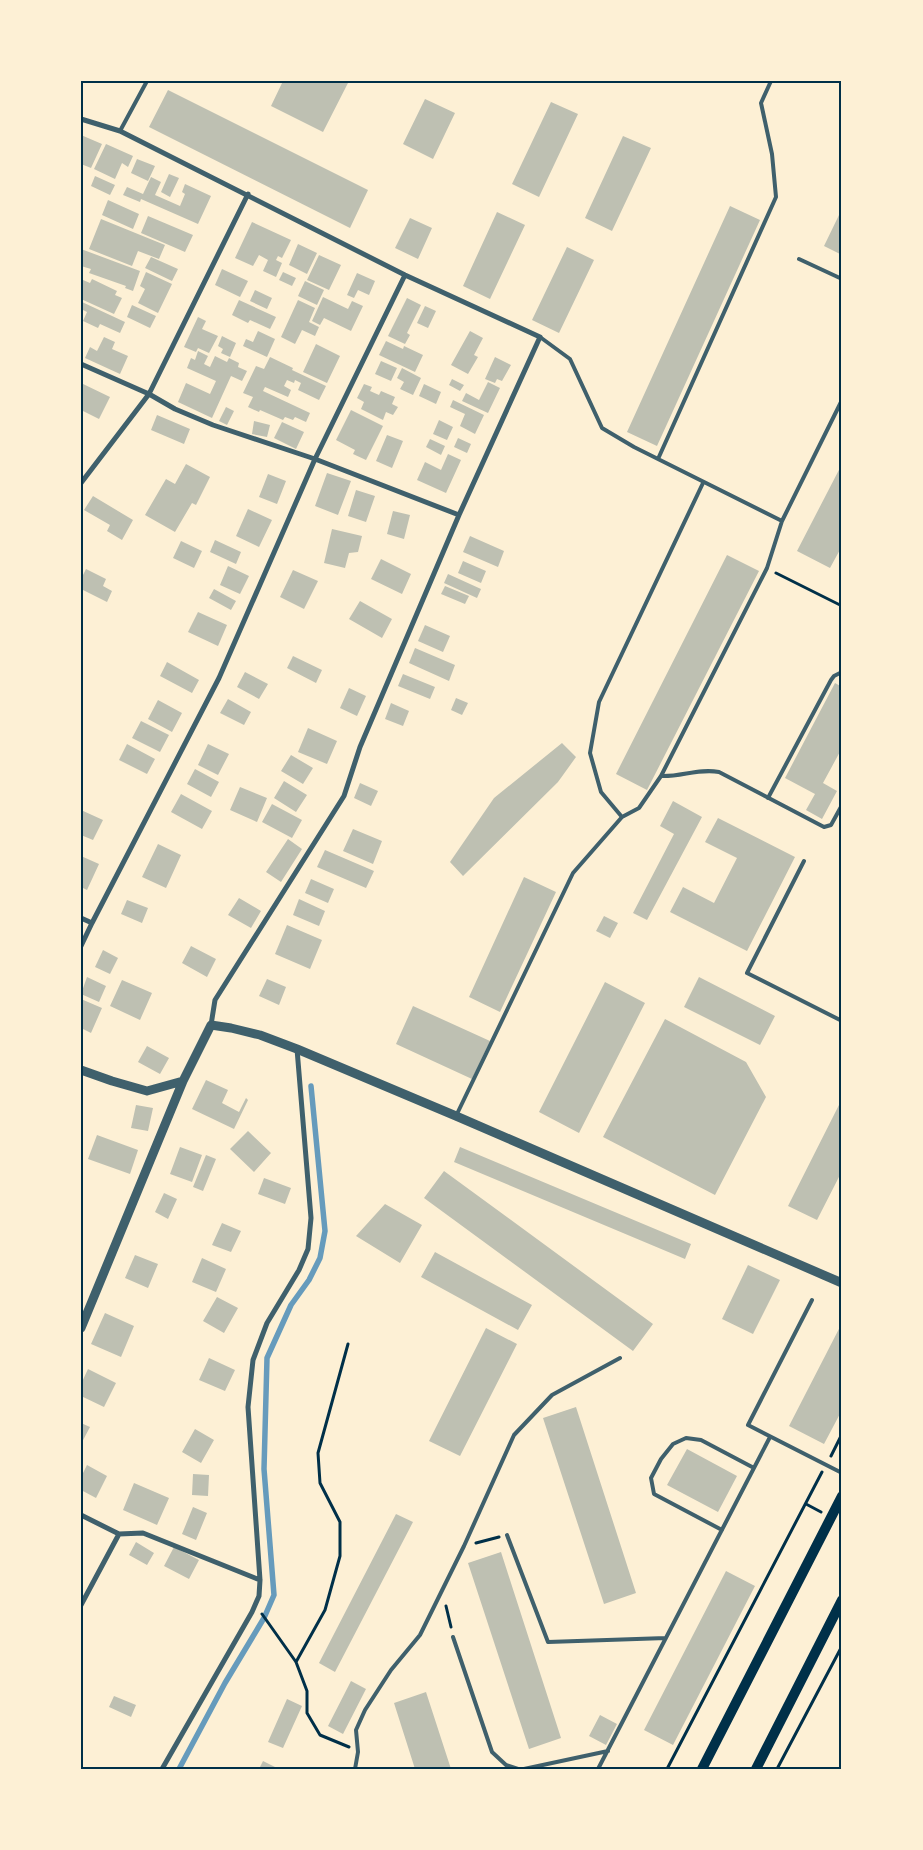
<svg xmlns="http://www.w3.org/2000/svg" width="923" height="1850" font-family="'DM Sans',sans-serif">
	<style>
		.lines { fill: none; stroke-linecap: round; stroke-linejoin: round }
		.stream { stroke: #669bbc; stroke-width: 5.5 }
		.building { fill: #bec0b2 }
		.path { stroke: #003049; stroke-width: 3 }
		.service { stroke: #3f606c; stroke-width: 4 }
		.minor { stroke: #3f606c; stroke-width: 5 }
		.tertiary { stroke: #3f606c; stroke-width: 9 }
		.secondary { stroke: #003049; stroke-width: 10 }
		.neatline { fill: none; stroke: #003049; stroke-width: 2 }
	</style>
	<rect width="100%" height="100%" fill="#fdf0d5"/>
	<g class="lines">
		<path class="stream" d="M179 1769 225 1683 264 1618 274 1595 264 1469 267 1358 291 1305 309 1280 320 1258 325 1231 311 1086"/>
	</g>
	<path class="building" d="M283 81H349L323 132 271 106Z
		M168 90 368 190 350 228 149 127Z
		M425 99 455 113 433 159 403 144Z
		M551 102 578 114 539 197 512 184Z
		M81 135 102 144 91 168 81 164Z
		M623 136 651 148 612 231 585 218Z
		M106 144 133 156 128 167 122 163 115 179 94 169Z
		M137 159 155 166 148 181 131 173Z
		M169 174 179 178 170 197 161 192Z
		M95 176 115 185 110 195 91 186Z
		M151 177 161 182 155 195 180 206 185 194 182 192 185 184 211 196 198 224 141 199 140 202 123 195 127 187 143 194Z
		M108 200 139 214 133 229 102 215Z
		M730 206 760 220 657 446 627 432Z
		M497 212 525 225 490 299 463 286Z
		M839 215 842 216V255L824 246Z
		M148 216 193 235 185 252 141 233Z
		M410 218 432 228 418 259 395 248Z
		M101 219 165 245 159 259 138 251 132 266 89 249Z
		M252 222 291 240 282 258 278 256 276 260 282 263 276 277 263 271 268 260 259 255 253 266 235 258Z
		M298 244 317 253 307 274 289 265Z
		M567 247 594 260 559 333 532 320Z
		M81 249 140 271 133 291 125 288 126 286 89 273 91 269 81 266Z
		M319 255 341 265 329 290 307 280Z
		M151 257 178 269 172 281 145 268Z
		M222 269 248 281 240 297 215 285Z
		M146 272 172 284 158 313 138 303 145 289 140 286Z
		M283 272 296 278 292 286 279 280Z
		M357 273 375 281 369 295 358 290 354 298 347 295Z
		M92 279 117 291 115 295 122 298 114 314 81 299V284L83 280 90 283Z
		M305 281 324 290 317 305 298 296Z
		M255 290 272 298 267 309 250 301Z
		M323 297 348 309 352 301 363 306 351 331 324 318 320 325 312 321Z
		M407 298 421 305 407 333 410 335 405 344 388 336Z
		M239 300 276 317 270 329 250 320 248 323 232 315Z
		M298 300 315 308 309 322 319 327 315 336 302 330 295 344 281 337Z
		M82 302 125 322 120 333 100 324 98 328 83 321 87 312 81 309Z
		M132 305 156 316 150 328 127 317Z
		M425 306 436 311 428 328 417 323Z
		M198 317 206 321 202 329 218 336 209 353 198 348 196 352 184 347Z
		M258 331 275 339 267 357 243 346 246 339 253 342Z
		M470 331 483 338 474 355 478 357 468 374 451 365Z
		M222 336 236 343 230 357 221 353 223 349 218 346Z
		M104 337 115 342 112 349 128 356 120 374 85 358 90 347 97 351Z
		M386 341 403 349 404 346 423 355 415 372 379 355Z
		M316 344 340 356 327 383 303 372Z
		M198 351 208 356 204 364 210 367 215 356 227 362 229 358 239 363 238 367 247 371 242 381 231 376 212 418 178 402 186 383 210 394 216 381 187 368 191 358 195 360Z
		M270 357 293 368 292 370 326 386 319 400 298 390 301 383 295 380 294 383 287 380 284 386 291 390 288 397 265 387 263 391 310 413 306 422 295 417 293 420 285 417 283 420 260 410 259 412 248 407 253 397 243 393 256 366 264 369Z
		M495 357 511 365 502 381 497 379 495 383 485 379Z
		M381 361 397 368 391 381 375 374Z
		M402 368 421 378 413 395 400 389 404 382 397 378Z
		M452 379 464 385 460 391 449 385Z
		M488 382 500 388 488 413 462 401 466 393 479 400Z
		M81 383 110 397 99 419 81 410Z
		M364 384 372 387 370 391 379 395 381 391 395 397 392 404 398 407 393 415 386 412 383 420 361 409 364 402 357 398Z
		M424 384 441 392 436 404 419 396Z
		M453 400 484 415 475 434 460 426 465 414 450 407Z
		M226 407 234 411 227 425 219 421Z
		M351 410 383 426 366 460 353 454 355 450 336 440Z
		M157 415 190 429 184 444 151 430Z
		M439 420 453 427 447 440 433 434Z
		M254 421 270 425 267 437 252 434Z
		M282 422 304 432 296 449 274 438Z
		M387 435 403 441 392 468 376 461Z
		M458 438 471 444 467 453 454 447Z
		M430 439 445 446 441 455 426 447Z
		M448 454 461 460 446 493 417 480 425 462 441 470Z
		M186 464 210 477 196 505 192 503 175 532 145 515 166 479 175 484Z
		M842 464V546L830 568 797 551Z
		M327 473 351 481 338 515 315 506Z
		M268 474 286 481 277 504 259 497Z
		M356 490 375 496 366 522 348 516Z
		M93 496 133 520 122 540 107 531 110 525 84 510Z
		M248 509 272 520 259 547 236 536Z
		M393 511 410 515 404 539 387 534Z
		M332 529 362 536 358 552 349 553 345 568 324 563Z
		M470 536 504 551 498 567 463 552Z
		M215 540 241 552 236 564 210 552Z
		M181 541 202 551 194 568 173 558Z
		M727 555 759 571 647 790 616 774Z
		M381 559 411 574 402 594 371 579Z
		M463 561 486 571 481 583 458 573Z
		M228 566 249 576 240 594 220 585Z
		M86 569 106 579 103 586 112 591 107 602 81 589V579Z
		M293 570 318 581 304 609 280 597Z
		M448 574 481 589 477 598 444 583Z
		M445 586 469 596 465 604 441 594Z
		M214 589 236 601 231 610 209 598Z
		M360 601 392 619 382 638 349 619Z
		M198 612 227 625 218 646 188 632Z
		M425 625 450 636 443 652 418 641Z
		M415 648 455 665 449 681 409 663Z
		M293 656 322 670 316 683 287 668Z
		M167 662 199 680 192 693 160 676Z
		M245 672 268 684 259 699 237 687Z
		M403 674 435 687 430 699 398 686Z
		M835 683 842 687V748L823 783 837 791 822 819 806 810 815 794 785 778Z
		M349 688 366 696 357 716 340 708Z
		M456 698 468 703 462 715 451 710Z
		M228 699 251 712 244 725 220 713Z
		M158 700 182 713 172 732 148 719Z
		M391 703 409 711 403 726 385 719Z
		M141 721 169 735 160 752 132 738Z
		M308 728 337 741 327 764 298 752Z
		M562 743 576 757 558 782 463 876 450 862 494 798Z
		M127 744 155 759 147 774 119 760Z
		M208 744 229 754 218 775 198 765Z
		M291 755 313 768 303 784 281 771Z
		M195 769 219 782 211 797 187 784Z
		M284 781 307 795 296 812 274 798Z
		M360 783 378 791 371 806 354 798Z
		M240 787 267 798 257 822 230 810Z
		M181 794 212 811 202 829 171 812Z
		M673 801 702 817 647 920 633 913 674 834 660 826Z
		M272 804 302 820 292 838 262 822Z
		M81 810 103 820 93 840 81 835Z
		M718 818 795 857 747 951 670 912 683 887 714 903 737 858 705 842Z
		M353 829 382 841 373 864 343 851Z
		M288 839 302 849 281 882 266 872Z
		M158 844 181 855 166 888 142 877Z
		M325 850 374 871 366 888 317 867Z
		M81 856 99 864 87 890 81 887Z
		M524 877 556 892 500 1012 469 997Z
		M311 879 334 889 328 903 305 893Z
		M239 898 261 911 251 928 228 915Z
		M299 899 325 911 319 926 293 915Z
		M127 900 148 908 142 923 121 914Z
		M604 916 618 923 610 938 596 931Z
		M287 925 322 940 310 969 275 954Z
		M191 946 216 959 207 977 182 963Z
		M103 950 118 958 110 974 95 967Z
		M87 977 106 986 99 1002 81 994Z
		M699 977 775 1016 760 1045 684 1007Z
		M267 979 286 987 279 1005 259 996Z
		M122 980 152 993 140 1020 110 1006Z
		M605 982 645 1003 579 1133 539 1112Z
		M81 999 102 1008 91 1033 81 1028Z
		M413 1006 490 1041 472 1079 396 1044Z
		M665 1019 746 1062 766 1097 715 1195 603 1137Z
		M147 1046 169 1058 160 1074 138 1062Z
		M206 1080 228 1090 222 1103 239 1112 246 1098 248 1100 234 1129 192 1109Z
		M842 1099V1171L817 1220 788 1206Z
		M136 1105 153 1108 148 1131 131 1128Z
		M248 1131 271 1153 254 1172 230 1149Z
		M97 1135 138 1150 130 1174 88 1159Z
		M180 1147 202 1155 192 1182 170 1174Z
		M460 1147 691 1244 685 1259 454 1162Z
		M206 1155 216 1159 203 1191 193 1187Z
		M444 1171 653 1324 633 1351 424 1198Z
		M264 1178 291 1188 285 1204 258 1194Z
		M164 1193 177 1199 168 1219 155 1212Z
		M385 1204 422 1225 400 1263 356 1236Z
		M222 1223 241 1231 231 1252 212 1245Z
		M435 1252 532 1305 518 1330 421 1277Z
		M135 1255 158 1264 148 1288 125 1278Z
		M202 1258 226 1269 216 1292 192 1282Z
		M748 1265 780 1280 753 1334 722 1319Z
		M217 1297 238 1308 224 1333 203 1321Z
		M105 1313 134 1326 121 1357 91 1344Z
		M842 1323V1410L824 1444 789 1426Z
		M486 1328 517 1344 460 1456 429 1441Z
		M209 1358 235 1370 225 1391 199 1380Z
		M88 1369 116 1383 104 1407 81 1396V1384Z
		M576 1407 636 1593 604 1604 543 1418Z
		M81 1423 90 1427 81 1444Z
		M195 1429 214 1440 201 1463 182 1452Z
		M687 1449 737 1476 718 1512 667 1485Z
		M87 1465 107 1476 96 1498 81 1490V1477Z
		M193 1474 209 1475 208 1496 192 1495Z
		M134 1483 169 1498 157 1525 123 1510Z
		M193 1507 207 1513 196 1540 182 1534Z
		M396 1514 413 1522 335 1672 319 1663Z
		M136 1542 154 1553 147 1565 129 1555Z
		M174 1547 199 1560 189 1579 164 1566Z
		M501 1552 561 1738 529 1749 468 1563Z
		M726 1571 755 1586 673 1745 644 1730Z
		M351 1681 366 1689 343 1734 328 1726Z
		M426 1692 451 1769H415L394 1703Z
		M114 1696 136 1705 131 1717 109 1707Z
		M287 1699 302 1706 283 1748 268 1742Z
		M600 1715 617 1724 606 1745 589 1736Z
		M263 1761 279 1769H259Z"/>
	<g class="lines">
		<path class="path" d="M776 573 842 606
			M831 1456 842 1434
			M806 1504 821 1512
			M476 1543 499 1537
			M446 1606 451 1627
			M262 1614 296 1662 307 1691V1713L320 1735 349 1747
			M296 1662 325 1610 340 1556V1522L320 1483 318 1453 348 1344
			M667 1769 822 1472
			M777 1769 842 1646"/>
		<path class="service" d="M120 131 147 81
			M799 259 842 279
			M540 337 570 359 602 428 634 447 782 521
			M658 459 776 197 772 154 761 103 771 81
			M661 776C681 777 699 768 719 772L824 827 831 825 842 805
			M768 798 831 680 834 676 842 672
			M622 817 601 792 590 753 599 702 703 483
			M804 861 747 973 842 1021
			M456 1116 573 873 622 817 639 808 661 776 767 568 782 521 842 400
			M812 1300 748 1425 842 1473
			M722 1530 654 1494 651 1478 661 1459 673 1444 686 1438 701 1440 754 1468
			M507 1535 548 1642 666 1638
			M453 1637 492 1752 506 1765 518 1769
			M355 1769 358 1752 356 1730 365 1710 391 1670 420 1635 464 1546 514 1435 552 1395 620 1358
			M524 1769 608 1751
			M598 1769 770 1437"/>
		<path class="minor" d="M81 119 120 131 405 275 540 337 459 515 360 747 344 796 215 1000 211 1025
			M81 364 149 394 175 409 213 425 315 459 459 515
			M81 483 149 394 248 194
			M81 918 92 923
			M81 946 92 923 219 678 315 459 405 275
			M81 1515 119 1534 81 1605
			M119 1534 143 1533 260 1580
			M162 1769 252 1612 259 1596 260 1580 248 1407 253 1360 267 1323 299 1270 308 1249 311 1218 297 1049"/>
		<path class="tertiary" d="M81 1070 112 1081 147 1091 183 1081
			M81 1328 183 1081 211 1025 231 1028 260 1035 297 1049 456 1116 842 1283"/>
		<path class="secondary" d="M702 1769 842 1496
			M756 1769 842 1600"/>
	</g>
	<rect width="923" height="1850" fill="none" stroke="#fdf0d5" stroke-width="165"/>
	<rect x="82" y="82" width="758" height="1686" class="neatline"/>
</svg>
